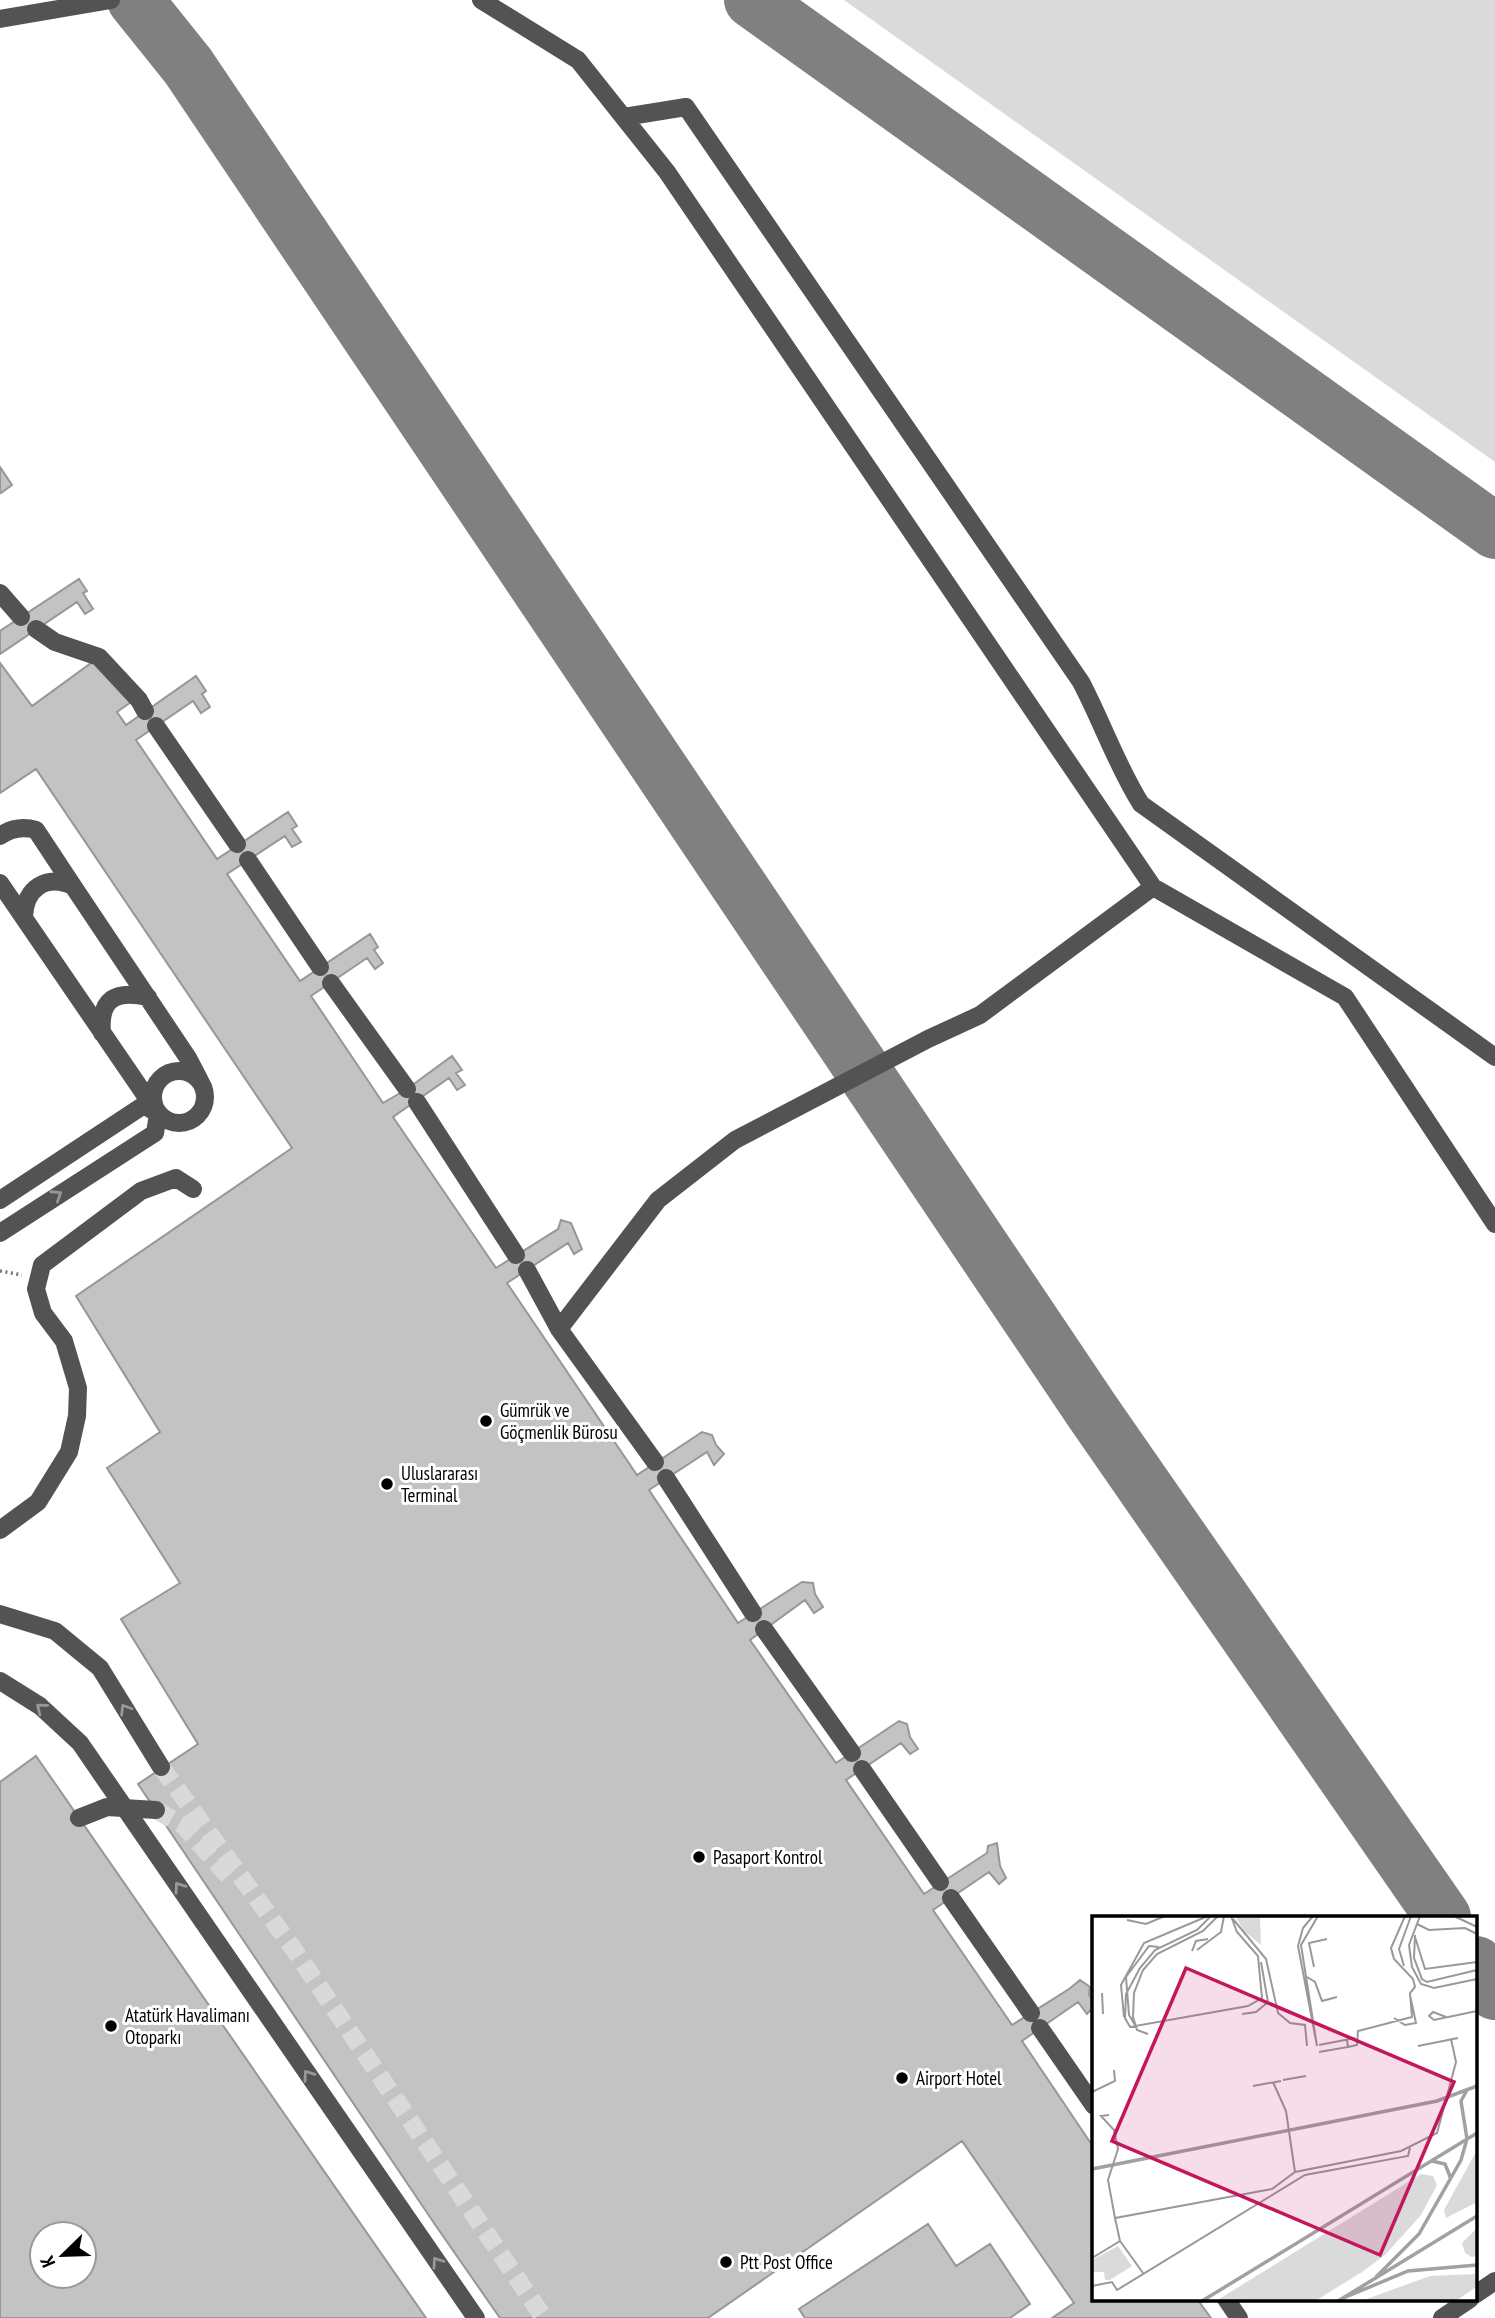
<svg xmlns="http://www.w3.org/2000/svg" width="1495" height="2318" font-family="'PT Sans Narrow',sans-serif">
	<style>
		.green { fill: #dadada }
		.lines { fill: none; stroke-linecap: round; stroke-linejoin: round }
		.taxiway { stroke: #808080; stroke-width: 56 }
		.building { fill: #c3c3c3; stroke: #979797; stroke-width: 2; fill-rule: evenodd }
		.minor-tunnel { stroke: #d9d9d9; stroke-width: 18; stroke-dasharray: 18 9; stroke-linecap: butt }
		.path { stroke: #757575; stroke-width: 3.5; stroke-dasharray: 2 3.5; stroke-linecap: butt }
		.minor { stroke: #535353; stroke-width: 18 }
		.minor-bridge { stroke: #535353; stroke-width: 18 }
		.oneway { stroke: #989898 }
		.poi-dot { fill: #000; stroke: #fff; stroke-width: 2.5 }
		.labels { text-anchor: middle; dominant-baseline: central; stroke-width: 6; stroke-linejoin: round; paint-order: stroke }
		.poi-label { font-size: 19px; fill: #000; stroke: #fff; text-anchor: start }
		.inset-river { fill: none; stroke: #a1a1a1; stroke-width: 3.5 }
		.inset-road { fill: none; stroke: #999; stroke-width: 2 }
		.view { fill: #c2185b; fill-opacity: 0.15; stroke: #c2185b; stroke-width: 3.5 }
		.inset-edge { fill: none; stroke: #000; stroke-width: 3.5 }
	</style>
	<rect width="100%" height="100%" fill="#fff"/>
	<path class="green" d="M844 0H1495V462Z"/>
	<g class="lines">
		<path class="taxiway" d="M135 0 188 66 1092 1411 1443 1917
			M752 0 1495 531
			M1476 1964 1495 1992"/>
	</g>
	<path class="building" d="M0 467 12 485 1 493 0 491Z
		M79 579 87 591 83 593 93 609 85 614 77 602 0 654V631Z
		M98 658 131 702 117 712 126 725 196 676 206 691 202 694 210 707 201 713 193 701 136 740 217 859 288 812 297 826 292 829 301 842 292 847 285 836 227 874 300 981 370 934 378 947 374 950 383 963 375 969 367 958 311 996 383 1103 407 1089 452 1056 462 1070 456 1073 465 1085 457 1090 449 1078 393 1117 496 1268 558 1229 561 1220 571 1223 582 1249 574 1254 568 1243 507 1283 637 1475 702 1432 712 1435 716 1445 724 1454 714 1465 707 1452 649 1490 738 1623 802 1582 813 1583 815 1594 823 1607 814 1613 805 1600 750 1640 836 1763 899 1721 907 1724 910 1737 918 1749 910 1754 901 1743 846 1780 924 1894 987 1853 988 1846 997 1843 1000 1866 1006 1878 999 1884 989 1872 933 1910 1012 2025 1069 1989 1080 1980 1090 1987 1089 1995 1094 2001V2006L1087 2014 1078 2002 1022 2041 1094 2148V2299H1207L1200 2303 1211 2318H1052L1074 2303 962 2141 708 2318H500L436 2226 138 1784 198 1744 121 1619 180 1583 107 1468 160 1432 76 1296 292 1148 36 769 0 793V663L32 706Z
		M36 1756 426 2318H0V1782ZM42 2234H84V2276H42Z
		M928 2224 956 2266 990 2244 1030 2304 1010 2318H805L799 2309Z"/>
	<g class="lines">
		<path class="minor-tunnel" d="M161 1767 295 1951 544 2318
			M156 1810 184 1826 230 1878"/>
		<path class="path" d="M0 1271 22 1275"/>
		<path class="minor" d="M481 0 578 60 667 172 1153 887 1345 997 1495 1224
			M0 19 111 0
			M624 117 686 107 1081 682C1102 722 1117 766 1141 804L1495 1057
			M0 593 21 617
			M36 629 55 642 99 657 139 700 145 711
			M156 726 237 844
			M0 836C11 828 22 826 36 830L73 886
			M248 860 320 967
			M0 883 158 1114 155 1133 0 1233
			M24 917C25 888 46 874 73 886L188 1058 200 1081
			M331 983 407 1089
			M102 1033C99 998 116 990 148 997
			M153 1097a26 26 0 1 1 52 0a26 26 0 1 1-52 0Z
			M417 1102 516 1255
			M0 1200 144 1105 158 1114
			M527 1270 559 1329 655 1462
			M559 1329 658 1200 735 1140 928 1039 980 1015 1153 887
			M666 1478 753 1613
			M0 1530 38 1502 69 1452 77 1416 78 1388 64 1341 43 1313 36 1289 42 1265 141 1191 176 1178 193 1189
			M764 1629 852 1753
			M0 1681 40 1706 80 1743 476 2318
			M862 1769 940 1882
			M951 1898 1031 2013
			M1040 2028 1094 2106
			M1476 2294 1495 2281
			M1226 2299 1239 2318
			M1442 2318 1470 2299"/>
		<path class="minor-bridge" d="M0 1614 55 1631 100 1668 161 1767
			M79 1818 107 1807 156 1810"/>
	</g>
	<defs><path id="oneway-chevron" d="M-2-3.5L2.5 0L-2 3.5" fill="none" stroke-width="1.6" stroke-linecap="round" stroke-linejoin="round" transform="scale(1.75)"/></defs>
	<g class="oneway">
		<use href="#oneway-chevron" transform="translate(57 1195) rotate(-33)"/>
		<use href="#oneway-chevron" transform="translate(41 1708) rotate(-141)"/>
		<use href="#oneway-chevron" transform="translate(125 1709) rotate(-122)"/>
		<use href="#oneway-chevron" transform="translate(179 1887) rotate(-125)"/>
		<use href="#oneway-chevron" transform="translate(308 2075) rotate(-125)"/>
		<use href="#oneway-chevron" transform="translate(437 2262) rotate(-125)"/>
	</g>
	<g class="poi-dot">
		<circle cx="486" cy="1421" r="7"/>
		<circle cx="387" cy="1484" r="7"/>
		<circle cx="699" cy="1857" r="7"/>
		<circle cx="111" cy="2026" r="7"/>
		<circle cx="902" cy="2078" r="7"/>
		<circle cx="726" cy="2262" r="7"/>
	</g>
	<g class="labels">
		<g class="poi-label">
			<text x="500" y="1410">Gümrük ve<tspan x="500" dy="22">Göçmenlik Bürosu</tspan></text>
			<text x="401" y="1473">Uluslararası<tspan x="401" dy="22">Terminal</tspan></text>
			<text x="713" y="1857">Pasaport Kontrol</text>
			<text x="125" y="2015">Atatürk Havalimanı<tspan x="125" dy="22">Otoparkı</tspan></text>
			<text x="916" y="2078">Airport Hotel</text>
			<text x="740" y="2262">Ptt Post Office</text>
		</g>
	</g>
	<g transform="translate(1092 1916)">
		<rect width="385" height="385" fill="#fff"/>
		<path d="M143 0H168L169 29 152 15ZM385 234V286L354 302 352 294ZM329 258 341 260 345 269 329 299 293 339 270 356 223 385H124ZM385 312V340L380 341 373 337 370 327ZM26 330 40 350 18 364H13L12 356H0V344ZM383 358 384 371 364 385H269L338 360Z" fill="#dadada"/>
		<path class="inset-river" d="M340 245 353 248 359 263M0 253 345 185 385 170M284 361 327 318 369 244 375 223 369 185 375 174M249 383 316 355 385 349M110 385 385 217M246 385 385 300"/>
		<path class="inset-road" d="M119 0 105 14 63 34 48 52 34 78 33 102 38 111 156 90 170 82 166 40 145 16 139 0M221 0 211 12 206 30 225 130M328 0 317 29 320 51 329 68 342 72 385 63M362 0 385 11M141 3 174 43 186 97 198 107 213 109 215 130M35 4 54 8 73 0M325 8 337 14 373 12 385 18M323 19 322 42 330 63 335 66 385 54M323 21 333 53 385 46M105 34 129 16 132 0M100 35 104 25 116 23M312 50 307 33 319 0M222 51 217 27 235 23M215 61 223 66 230 85 245 81M10 77 11 98M150 98 164 96 176 86 169 46M32 101 29 69 52 27 116 0M354 101 341 96 337 100 342 104 385 95M302 102 313 109 324 107 318 79M43 109 37 99 34 61 57 30 67 31M56 118 45 114 41 101 42 77 51 54 65 38 111 15 126 0M227 129 263 122M225 130 209 29 226 0M326 130 366 122M256 131 265 129 266 115 320 101 318 77 323 71 321 63 302 43 299 32 313 0M227 136 256 131 255 124M191 164 214 160M181 166 194 195 203 256M161 170 189 165M0 176 23 165 22 154M17 199 9 200 22 214 26 233 16 264 23 302 180 273 203 256 309 235 345 217 364 146 359 123M28 325 51 357M0 342 28 325 23 302M0 370 20 366 25 374 213 259 316 240 318 232"/>
		<path class="view" d="M94 52 362 166 288 339 20 225Z"/>
		<rect width="385" height="385" class="inset-edge"/>
	</g>
	<g transform="translate(63 2255) rotate(247)"><circle r="33" fill="#ffffff" stroke="#999999" stroke-width="2"/>
	<path d="M0-5L12 26L0 18L-12 26Z" fill="#000000"/>
	<text y="-10" font-size="19" font-weight="bold" text-anchor="middle" fill="#000000">K</text>
	</g>
</svg>
